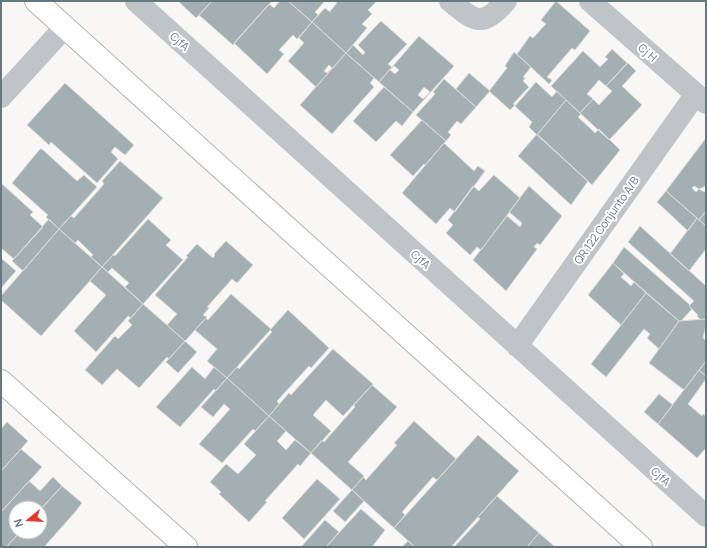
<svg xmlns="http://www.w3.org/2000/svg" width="707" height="548" font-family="Manrope,sans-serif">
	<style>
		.building { fill: #a3afb2; stroke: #d9d9d7; fill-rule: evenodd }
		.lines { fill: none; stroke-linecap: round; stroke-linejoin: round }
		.secondary-casing { stroke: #aeb7ba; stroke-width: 24 }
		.street { stroke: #bec4c7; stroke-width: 22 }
		.secondary { stroke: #fff; stroke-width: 22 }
		.labels { text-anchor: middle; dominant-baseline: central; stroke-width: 4; stroke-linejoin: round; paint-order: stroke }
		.street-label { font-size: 11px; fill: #63787f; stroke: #fff }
	</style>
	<rect width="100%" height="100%" fill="#f8f7f5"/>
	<path class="building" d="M178 1H212L196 18Z
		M212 1H272L233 45 199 15Z
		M280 1H288L312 22 297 39 293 35 279 50 284 54 267 74 234 43 269 4 274 8Z
		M288 1H325L315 12 318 15 312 22Z
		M334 1H377L368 10 372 14 362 24 367 28 346 53 312 22 325 8 330 12 331 10 337 3Z
		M556 1 590 31 575 50 572 48 547 77 552 80 549 84 517 54 530 36 533 38 546 24 541 20Z
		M381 21 407 44 388 64 392 67 379 82 346 53 353 45 363 55 365 52 358 45Z
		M312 22 346 53 316 87 288 61 304 43 299 38ZM329 65 332 68 327 73 324 71Z
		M419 36 454 66 413 112 379 82ZM394 66 399 70 395 74 390 70ZM424 87 430 92 423 99 418 95Z
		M612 49 627 63 606 86 599 80 587 94 593 99 580 113 551 86 583 51 600 67 608 59 605 57Z
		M514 52 531 67 523 77 525 78 523 81 529 87 513 104 515 105 510 110 489 91 507 68 505 66Z
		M346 53 374 78 370 83 374 87 332 134 300 105Z
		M628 63 636 71 622 86 642 105 609 140 580 113 593 99 599 105 612 91 606 86Z
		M469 73 490 91 476 107 456 89Z
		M444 79 476 107 461 124 457 121 448 132 451 135 446 141 416 115 435 94 433 92Z
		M536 82 552 97 557 91 566 100 537 135 529 127 532 122 515 106Z
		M65 83 134 145 125 155 115 147 111 152 118 159 97 183 51 142 49 145 27 125Z
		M384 87 413 112 402 126 396 121 376 142 353 121Z
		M566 100 581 114 578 117 595 133 599 129 620 150 592 185 537 135Z
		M422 120 446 141 425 165 424 164 413 176 390 155Z
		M537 134 588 181 571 205 518 156Z
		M706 138V186L699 189 704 192 706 190V211L699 220 666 191ZM694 186 699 189 696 192 692 188Z
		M444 143 474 171 478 166 485 171 455 212 450 208 436 224 402 193Z
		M40 149H42L77 181 84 175 97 187 59 229 46 217 48 215 12 183Z
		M120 161 163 198 102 267 91 257 93 255 78 240 75 243 59 229 71 216 74 218 104 184 102 181Z
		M494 175 520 198 481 250 477 247 470 255 446 233 453 225 448 220 473 186 479 191Z
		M1 183 33 212 30 215 43 227 14 259 1 248Z
		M529 186 562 216 540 245 537 243 534 247 537 249 506 291 473 260 507 216 520 227 522 223 509 212Z
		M666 191 697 218 688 231 657 202Z
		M706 211V226L699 220Z
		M697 218 706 226V249L689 271 670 254Z
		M49 219 59 229 23 271 12 261Z
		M148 219 171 240 166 245 183 260 143 304 125 287 129 283 112 268 108 272 102 267 113 255 115 256Z
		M640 226 706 286V319L701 320 697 316 698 315 689 306 694 301 628 242Z
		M59 229 102 267 41 336 1 300V296Z
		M226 241 253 265 237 283 232 279 207 307 209 308 203 315 207 317 185 341 167 325 177 314 155 295 188 257 186 256 197 244 213 258 215 255 214 254Z
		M624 247 690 305 689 306 692 309 681 321H679L613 263Z
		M1 258 16 271 1 288Z
		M613 263 624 274 621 277 631 286 634 282 646 293 621 325 588 295Z
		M102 267 143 304 131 318 128 316 96 352 74 331 106 295 90 281Z
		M646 293 679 321 659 349 647 338 650 334 644 329 606 377 591 364Z
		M231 294 271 329 227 378 207 361 217 349 195 330 206 318 208 320Z
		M143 304 185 341 169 359 167 357 139 388 117 369 102 385 85 370 115 336 118 339 132 325 128 321Z
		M288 310 329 348 311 368 309 366 277 401 279 404 269 416 227 378 237 367 239 369 272 332 270 330Z
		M706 319V325L703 338 706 341V361L684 390 649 363 679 321Z
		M185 341 197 352 178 373 166 362Z
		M333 349 373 384 343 416 326 400 313 415 331 431 311 453 269 416 289 393 291 395Z
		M706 361V376L699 370Z
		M192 367 205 379 214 367 227 378 216 391 214 389 180 427 156 407Z
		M699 370 706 376V379L688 404 702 416 703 414 706 416V448L697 458 658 424Z
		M227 378 269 416 255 431 253 429 222 463 199 444 230 409 224 404 213 417 201 407Z
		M372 385 397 407 348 462 364 476 352 490 311 453 322 440 324 442 355 407 354 405Z
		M659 394 673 405 658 424 644 412Z
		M269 416 286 431 277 441 286 450 295 440 311 453 300 466 298 464 265 501 267 502 249 522 219 494 221 492 210 482 226 464 238 474 256 455 244 444Z
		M414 421 456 459 437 480 433 477 402 512 405 515 394 528 352 490 363 477 366 480 397 445 394 443Z
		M7 422 28 441 1 471V429Z
		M478 435 519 471 451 547H415L394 528Z
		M21 449 42 467 1 512V471Z
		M53 477 62 486 40 510V508H16V532H20L6 547H1V512L29 481 40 491Z
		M317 479 340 499 304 539 282 518Z
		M62 486 82 503 76 511 44 547H10L8 545 20 532H40V510Z
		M352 490 364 501 345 522 333 511Z
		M497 496 539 533 527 547H454L480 519 478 517Z
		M361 509 385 530 372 547H326Z
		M325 520 339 532 326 547H301Z
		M539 533 555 547H527Z
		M408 541 415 547H402Z"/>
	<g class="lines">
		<g class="secondary-casing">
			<path id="secondary" d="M36 1 641 547
				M1 381 186 547"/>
		</g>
		<path class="street" d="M136 1 706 516
			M450 1C475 22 482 28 506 1
			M590 1 706 103
			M1 97 65 27
			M517 346 696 94"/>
		<use href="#secondary" class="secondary"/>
	</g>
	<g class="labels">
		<g class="street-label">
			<text transform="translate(180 41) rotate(42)">CjfA</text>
			<text transform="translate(648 52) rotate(41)">Cj H</text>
			<text transform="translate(606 220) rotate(-55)">QR 122 Conjunto A/B</text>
			<text transform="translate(421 259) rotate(42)">CjfA</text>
			<text transform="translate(661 476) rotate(42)">CjfA</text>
		</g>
	</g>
	<rect width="707" height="548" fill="none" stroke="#63787f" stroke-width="4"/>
	<g transform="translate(28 520) rotate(252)"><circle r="19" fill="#ffffff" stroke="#c1c9cc"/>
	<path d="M0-3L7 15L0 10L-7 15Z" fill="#e1392c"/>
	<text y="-6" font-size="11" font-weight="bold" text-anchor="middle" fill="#63787f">N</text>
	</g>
</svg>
